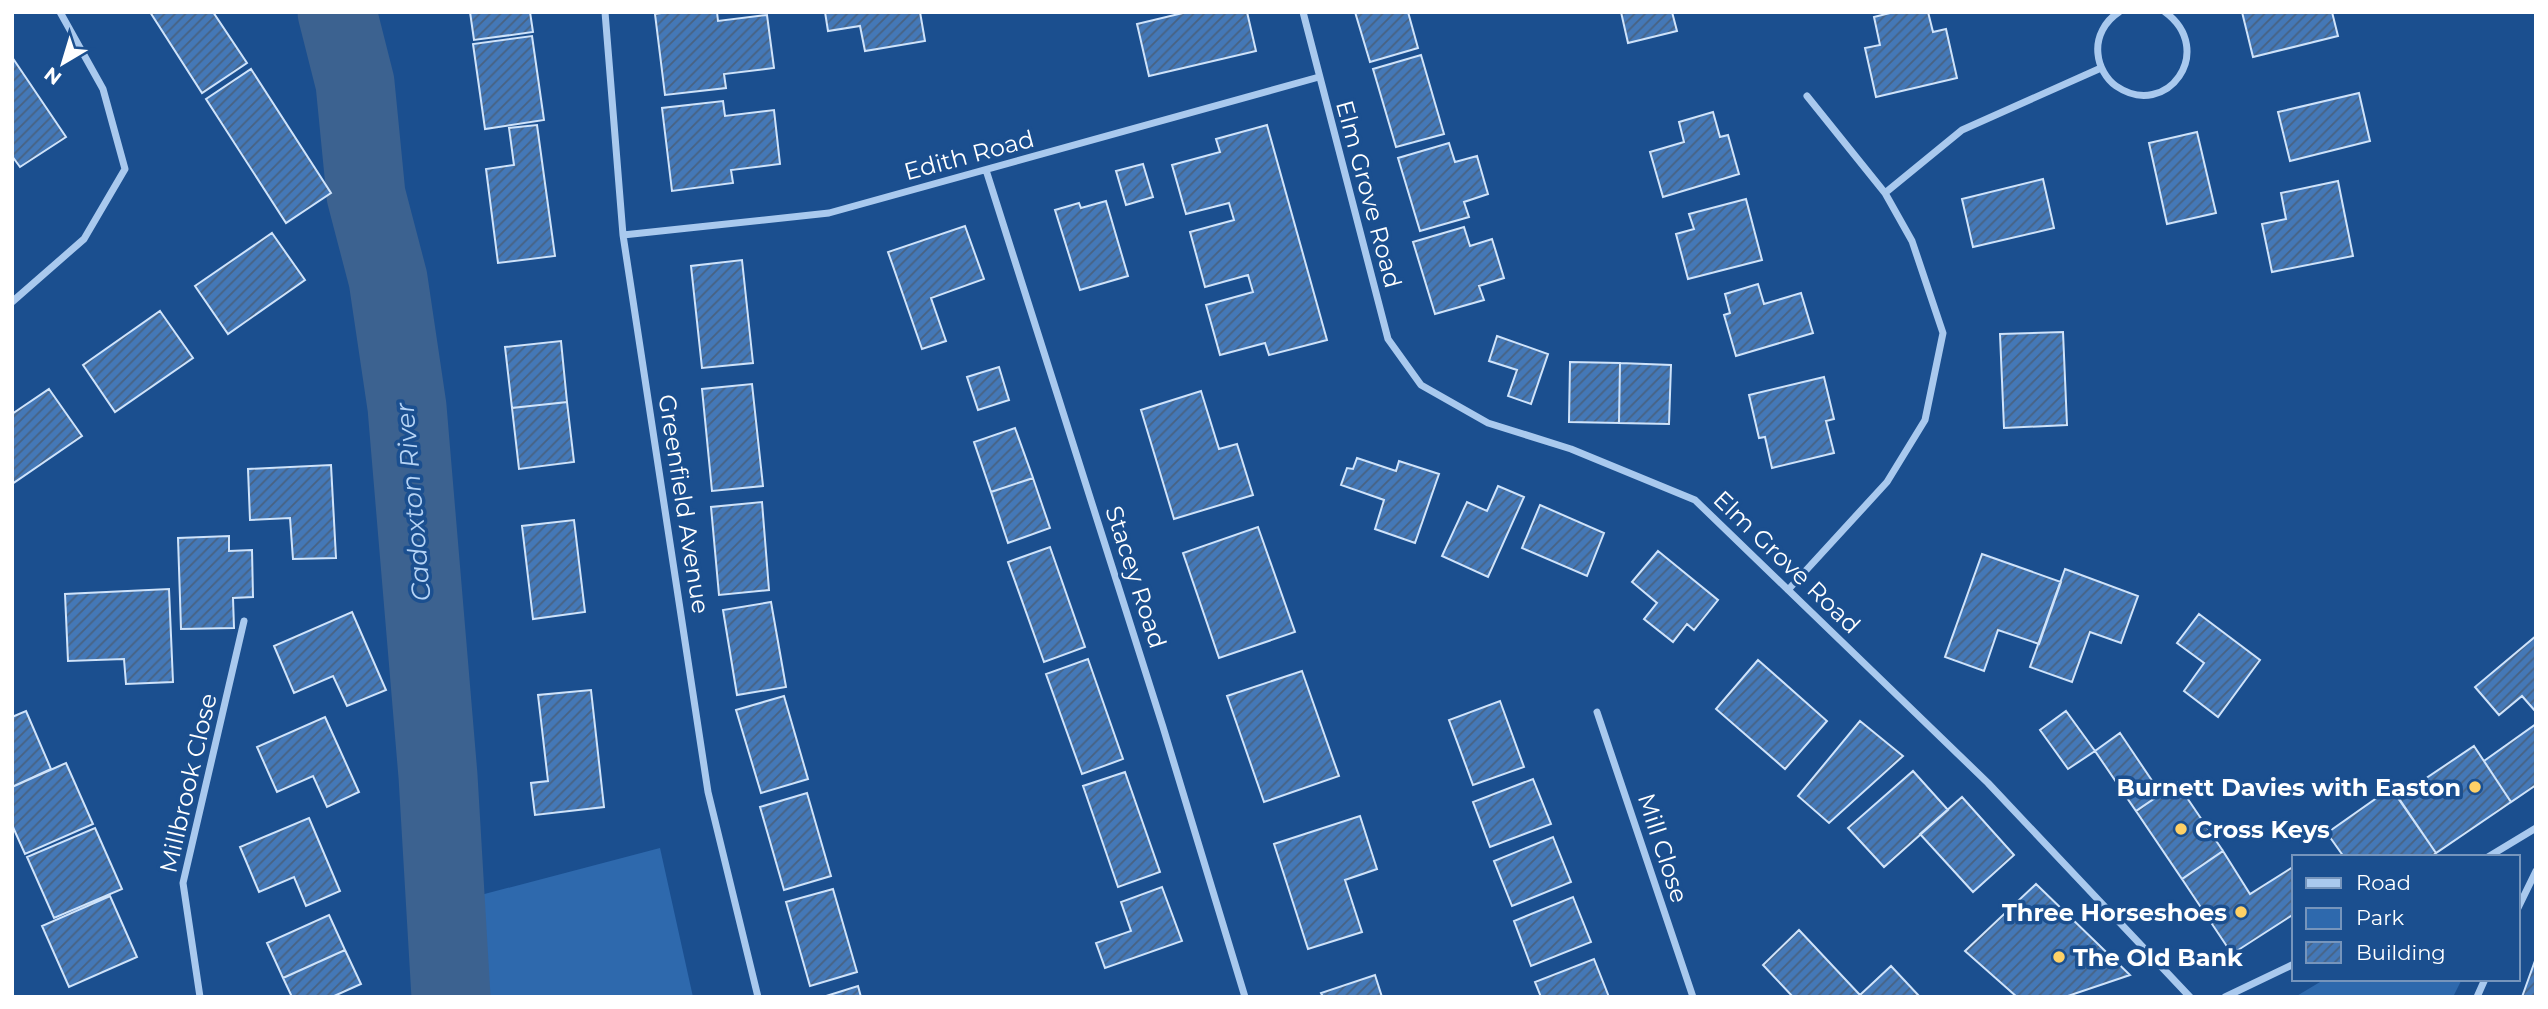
<svg xmlns="http://www.w3.org/2000/svg" width="2548" height="1009" font-family="Montserrat,sans-serif">
	<style>
		.park { fill: #2e69ad }
		.lines { fill: none; stroke-linecap: round; stroke-linejoin: round }
		.river { stroke: #3c6290; stroke-width: 79 }
		.building { fill: url(#building-hatch); stroke: #cfe3fa; stroke-width: 2 }
		.minor { stroke: #a9c9ee; stroke-width: 7 }
		.poi-dot { fill: #ffd166; stroke: #1b4f8f; stroke-width: 2.5 }
		.labels { text-anchor: middle; dominant-baseline: central; stroke-width: 7; stroke-linejoin: round; paint-order: stroke }
		.street-label { font-size: 24px; fill: #fff; stroke: #1b4f8f }
		.poi-label { font-size: 24px; font-weight: bold; fill: #fff; stroke: #1b4f8f; text-anchor: end }
		.water-label { font-size: 26px; font-style: italic; fill: #b5d3f5; stroke: #1b4f8f }
	</style>
	<defs>
		<pattern id="building-hatch" width="6" height="6" patternUnits="userSpaceOnUse" patternTransform="scale(1.75)"><rect width="6" height="6" fill="#4478b7"/><path d="M-1 1l2-2M0 6l6-6M5 7l2-2" fill="none" stroke="#486282"/></pattern>
	</defs>
	<rect width="100%" height="100%" fill="#1b4f8f"/>
	<path class="park" d="M660 848 693 997H466L458 901Z
		M2325 979H2462L2453 997H2295Z"/>
	<g class="lines">
		<path class="river" d="M337 12 355 83 366 195 388 279 407 407 438 776 451 997"/>
	</g>
	<path class="building" d="M150 12H213L247 63 202 93Z
		M470 12H530L533 32 474 40Z
		M667 12H717L718 21 767 15 774 68 724 74 726 88 665 95 655 14Z
		M825 12H920L925 41 865 51 860 26 828 31Z
		M1247 12 1256 51 1149 76 1137 24 1187 12Z
		M1355 12H1408L1418 48 1370 62Z
		M1621 12H1672L1677 31 1628 43Z
		M1894 12H1928L1933 32 1946 29 1957 78 1876 97 1865 48 1880 45 1874 17Z
		M2242 12H2332L2338 36 2253 57Z
		M532 36 544 120 485 129 473 44Z
		M1421 55 1444 134 1396 147 1373 69Z
		M12 57 66 137 20 167 12 156Z
		M251 69 331 193 286 223 206 99Z
		M2359 93 2370 141 2290 161 2278 112Z
		M723 101 725 116 774 110 780 164 731 170 733 183 672 191 662 108Z
		M1713 112 1720 137 1728 135 1739 174 1663 197 1650 152 1684 142 1679 122Z
		M537 125 555 256 498 263 486 169 514 165 509 128Z
		M1267 125 1327 340 1269 355 1265 343 1220 355 1206 305 1253 292 1248 275 1205 287 1190 232 1234 220 1229 203 1186 214 1172 165 1220 152 1216 139Z
		M2197 132 2216 213 2167 224 2149 143Z
		M1449 143 1455 162 1477 156 1488 194 1464 202 1469 217 1420 231 1398 158Z
		M1143 164 1153 197 1126 205 1116 171Z
		M2043 179 2054 228 1973 247 1962 199Z
		M2338 181 2353 256 2272 272 2262 224 2286 219 2281 193Z
		M1746 199 1762 260 1688 279 1676 234 1694 229 1689 214Z
		M1106 201 1128 276 1080 290 1055 210 1079 203 1081 208Z
		M965 226 984 279 931 298 946 341 922 349 888 252Z
		M1464 227 1470 246 1492 239 1504 278 1479 286 1484 300 1435 314 1413 242Z
		M272 233 305 280 228 334 195 286Z
		M742 260 753 363 702 368 691 266Z
		M1758 284 1764 304 1801 293 1813 333 1736 356 1724 315 1730 313 1725 294Z
		M160 311 193 358 115 412 83 365Z
		M2063 332 2067 425 2004 428 2000 334Z
		M1497 336 1548 354 1531 404 1508 396 1517 370 1489 361Z
		M561 341 567 402 512 408 505 347Z
		M1570 362 1620 363 1619 423 1569 422Z
		M1620 363 1671 365 1669 424 1619 423Z
		M999 367 1009 400 978 410 967 377Z
		M1824 377 1834 419 1826 421 1834 453 1772 468 1765 437 1759 438 1749 395Z
		M752 384 763 486 712 491 702 389Z
		M49 389 82 436 12 484V414Z
		M1201 391 1219 449 1237 444 1253 495 1174 519 1141 410Z
		M567 402 574 462 519 469 512 408Z
		M1015 428 1033 478 991 492 974 442Z
		M1357 458 1396 471 1399 461 1439 474 1415 543 1375 529 1384 500 1341 485 1347 468 1353 469Z
		M331 465 336 558 293 559 290 518 250 520 248 469Z
		M1033 478 1050 528 1008 543 991 492Z
		M1498 486 1524 497 1488 577 1442 556 1467 502 1487 511Z
		M762 502 769 590 719 595 711 507Z
		M1540 505 1604 533 1587 576 1522 548Z
		M574 520 585 612 533 619 522 526Z
		M1258 527 1295 632 1219 658 1183 553Z
		M229 536V551L252 550 253 597 233 598 234 628 181 629 178 538Z
		M1050 547 1085 647 1044 662 1008 562Z
		M1658 551 1718 600 1694 630 1687 624 1673 642 1644 619 1657 603 1632 582Z
		M1982 554 2061 582 2039 644 1998 630 1984 671 1945 657Z
		M2065 569 2138 596 2121 643 2090 632 2072 682 2030 667Z
		M169 589 173 682 126 684 124 659 68 661 65 594Z
		M771 602 786 687 737 695 723 610Z
		M352 612 386 690 347 706 333 676 294 693 274 646Z
		M2199 614 2260 660 2218 717 2184 691 2204 663 2177 643Z
		M2536 636V712L2522 696 2499 715 2475 687Z
		M1088 659 1123 759 1082 774 1046 674Z
		M1758 660 1827 721 1785 769 1716 709Z
		M1302 671 1339 776 1264 802 1227 696Z
		M591 690 604 807 535 815 531 783 548 781 538 695Z
		M784 696 808 779 761 793 736 710Z
		M1500 701 1524 767 1473 785 1449 720Z
		M26 711 51 769 12 787V717Z
		M2066 711 2095 751 2068 769 2040 730Z
		M325 717 359 792 327 807 313 776 277 792 257 747Z
		M1860 721 1903 756 1829 823 1798 796Z
		M2536 724V785L2511 802 2484 761Z
		M2120 733 2161 794 2136 811 2095 751Z
		M2474 746 2511 802 2436 853 2398 797Z
		M66 763 93 824 25 854 12 825V787Z
		M1913 771 1948 810 1884 867 1848 828Z
		M1125 772 1160 872 1118 887 1083 786Z
		M1533 779 1551 824 1490 847 1473 802Z
		M2177 783 2223 851 2182 879 2136 811Z
		M2391 788 2436 853 2431 857H2344L2327 833Z
		M807 793 831 876 784 890 760 807Z
		M1962 797 2014 855 1973 892 1920 834Z
		M1360 816 1377 869 1345 880 1362 932 1308 949 1274 844Z
		M309 818 340 891 306 906 294 877 259 892 240 847Z
		M95 828 122 889 54 918 27 857Z
		M1553 837 1571 882 1512 906 1494 861Z
		M2223 851 2250 894 2293 867 2294 869V914L2232 954 2182 879Z
		M2036 884 2130 975 2065 997H2017L1965 951Z
		M1162 887 1182 941 1105 968 1096 943 1131 931 1121 902Z
		M833 889 857 972 810 986 786 902Z
		M110 896 137 957 69 987 42 926Z
		M1573 897 1591 942 1531 966 1514 921Z
		M329 915 345 950 283 978 267 943Z
		M1799 930 1860 995 1891 966 1920 997H1793L1763 965Z
		M345 950 361 984 332 997H292L283 978Z
		M2536 958V997H2522Z
		M1594 959 1609 997H1541L1535 982Z
		M1375 975 1382 997H1323L1321 993Z
		M858 986 861 997H823Z"/>
	<g class="lines">
		<path class="minor" d="M605 12 623 235 708 792 758 997
			M1303 12 1388 339 1421 385 1488 423 1571 449 1695 500 1988 783 2190 997
			M2119 12C2105 21 2096 37 2098 54 2099 66 2106 79 2116 86 2167 121 2217 50 2165 12
			M986 170 1163 727 1245 997
			M1885 193 1962 130 2101 68
			M623 235 829 213 1319 77
			M12 302 84 239 125 169 103 89 60 12
			M1788 590 1887 482 1925 420 1943 333 1912 241 1885 193 1807 96
			M1597 712 1693 997
			M2488 857 2536 828
			M2518 908 2536 871
			M200 997 183 883 244 621
			M2225 997 2294 964
			M2477 997 2485 979"/>
	</g>
	<g class="poi-dot">
		<circle cx="2475" cy="787" r="7"/>
		<circle cx="2181" cy="829" r="7"/>
		<circle cx="2241" cy="912" r="7"/>
		<circle cx="2059" cy="957" r="7"/>
	</g>
	<g class="labels">
		<g class="street-label">
			<text transform="translate(969 155) rotate(-15)">Edith Road</text>
			<text transform="translate(1369 194) rotate(75)">Elm Grove Road</text>
			<text transform="translate(684 504) rotate(81)">Greenfield Avenue</text>
			<text transform="translate(1787 562) rotate(44)">Elm Grove Road</text>
			<text transform="translate(1136 577) rotate(72)">Stacey Road</text>
			<text transform="translate(188 783) rotate(-77)">Millbrook Close</text>
			<text transform="translate(1663 848) rotate(72)">Mill Close</text>
		</g>
		<g class="poi-label">
			<text x="2461" y="787">Burnett Davies with Easton</text>
			<text x="2195" y="829" text-anchor="start">Cross Keys</text>
			<text x="2227" y="912">Three Horseshoes</text>
			<text x="2073" y="957" text-anchor="start">The Old Bank</text>
		</g>
		<g class="water-label">
			<text transform="translate(413 502) rotate(-95)">Cadoxton River</text>
		</g>
	</g>
	<rect width="2548" height="1009" fill="none" stroke="#ffffff" stroke-width="28"/>
	<rect x="2292" y="855" width="228" height="126" fill="#1b4f8f" stroke="#7695bc" stroke-width="2"/>
	<rect x="2306" y="878" width="35" height="10" fill="#a9c9ee" stroke="#7695bc" stroke-width="2"/>
	<text x="2356" y="890" font-size="21" fill="#ffffff">Road</text>
	<rect x="2306" y="908" width="35" height="21" fill="#2e69ad" stroke="#7695bc" stroke-width="2"/>
	<text x="2356" y="925" font-size="21" fill="#ffffff">Park</text>
	<rect x="2306" y="942" width="35" height="21" fill="url(#building-hatch)" stroke="#7695bc" stroke-width="2"/>
	<text x="2356" y="960" font-size="21" fill="#ffffff">Building</text>
	<g transform="translate(63 63) rotate(218)" stroke="#1b4f8f" stroke-width="5" paint-order="stroke">
	<path d="M0-5L12 26L0 18L-12 26Z" fill="#ffffff"/>
	<text y="-10" font-size="19" font-weight="bold" text-anchor="middle" fill="#ffffff">N</text>
	</g>
</svg>
